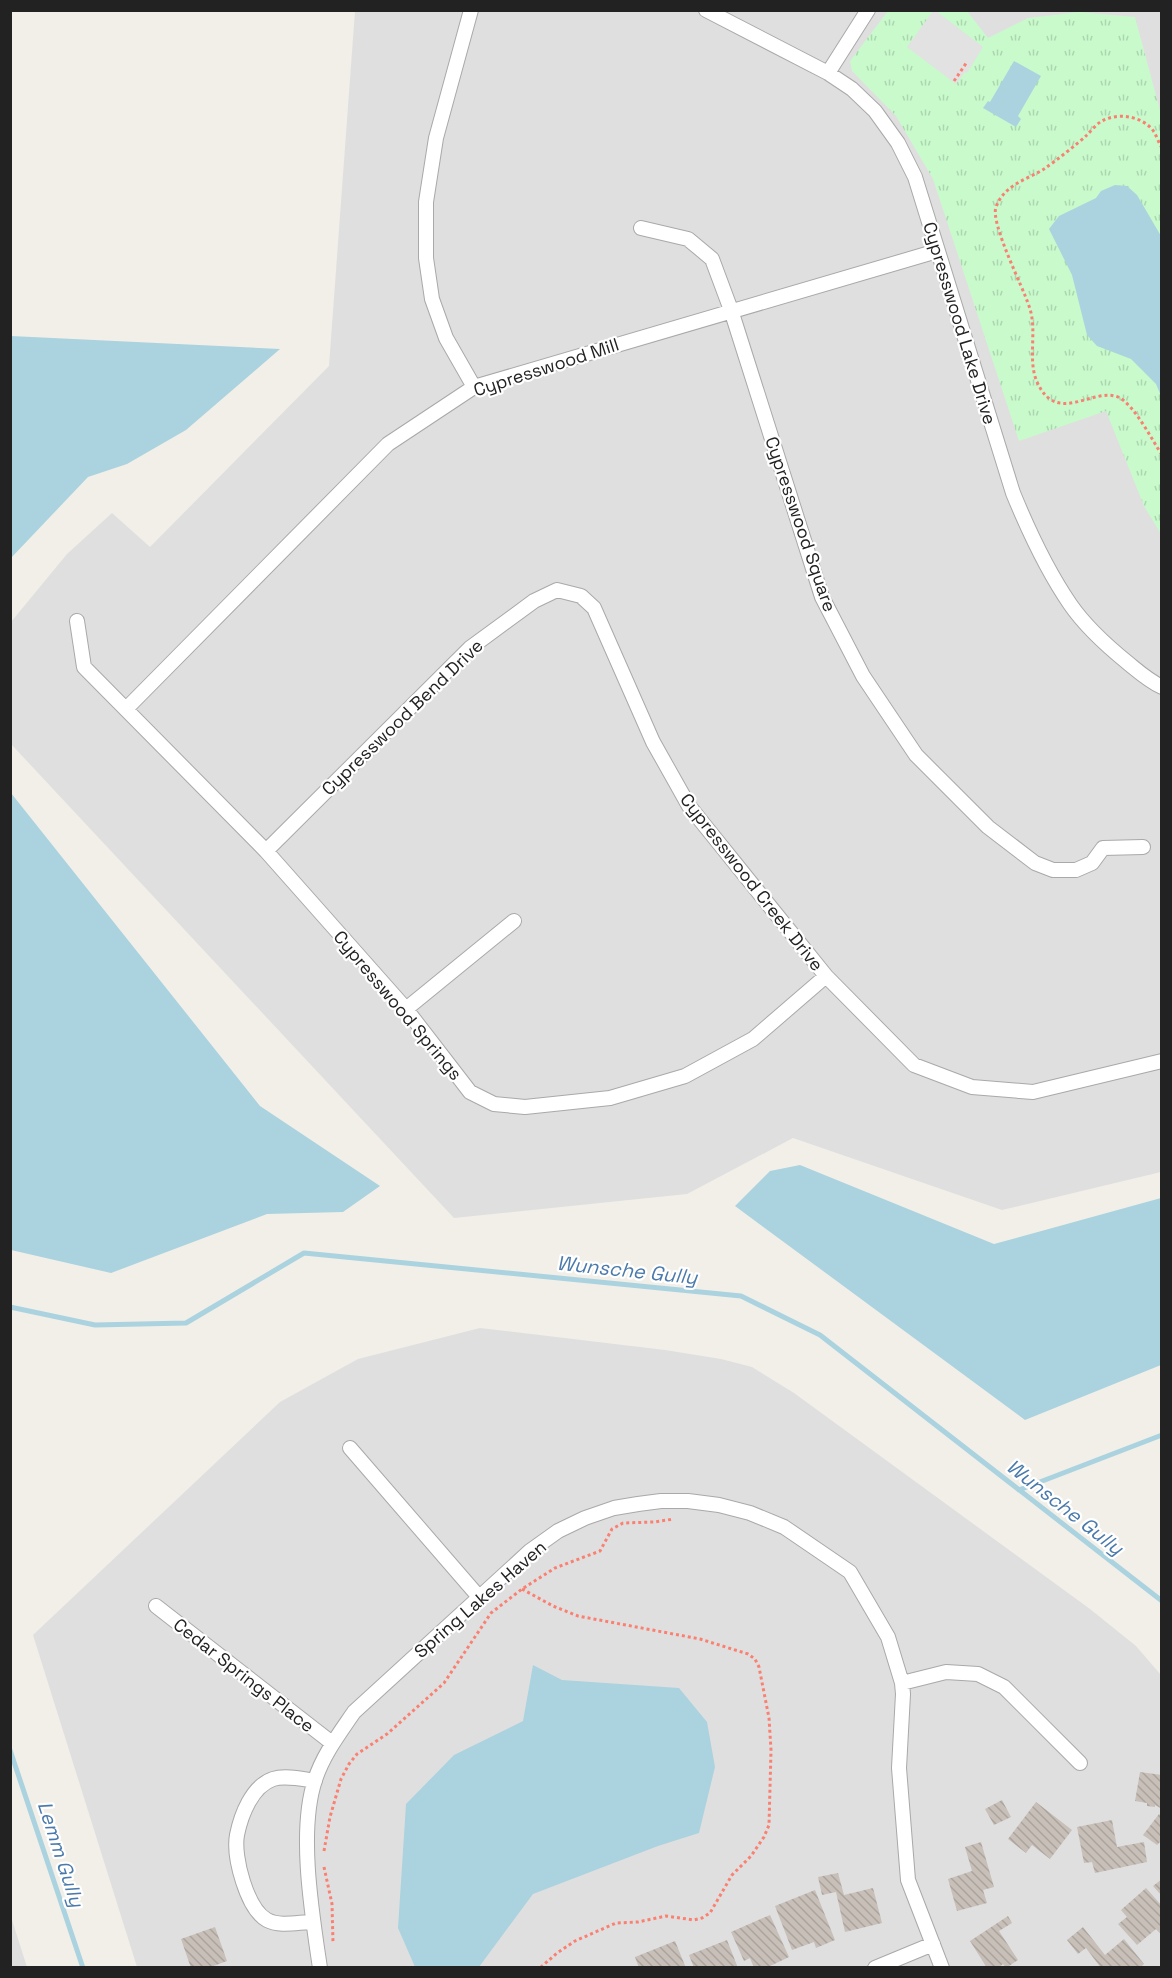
<svg xmlns="http://www.w3.org/2000/svg" width="1172" height="1978" font-family="'Space Grotesk',sans-serif">
	<style>
		.residential { fill: #e0dfdf }
		.park { fill: url(#park-tufts) }
		.parking { fill: #e2e2e2 }
		.water { fill: #aad3df }
		.lines { fill: none; stroke-linecap: round; stroke-linejoin: round }
		.stream { stroke: #aad3df; stroke-width: 5 }
		.building { fill: url(#building-back-hatch) }
		.street-casing { stroke: #a9a9a9; stroke-width: 16 }
		.path { stroke: #fa8072; stroke-width: 3; stroke-dasharray: 3 3; stroke-linecap: butt }
		.street { stroke: #fff; stroke-width: 14 }
		.labels { text-anchor: middle; dominant-baseline: central; stroke-width: 4.5; stroke-linejoin: round; paint-order: stroke }
		.street-label { font-size: 18px; fill: #222; stroke: #fff }
		.water-label { font-size: 20px; font-style: italic; fill: #4a7aab; stroke: #fff }
	</style>
	<defs>
		<pattern id="park-tufts" width="24" height="20" patternUnits="userSpaceOnUse" patternTransform="scale(1.5)"><rect width="24" height="20" fill="#c8facc"/><path d="M3 7l-1-3M5 7V3M7 7l1-3M15 17l-1-3M17 17v-4M19 17l1-3" fill="none" stroke="#acd6af"/></pattern>
		<pattern id="building-back-hatch" width="6" height="6" patternUnits="userSpaceOnUse" patternTransform="scale(1.5)"><rect width="6" height="6" fill="#c7bfb8"/><path d="M-1 5l2 2M0 0l6 6M5-1l2 2" fill="none" stroke="#aba49e"/></pattern>
	</defs>
	<rect width="100%" height="100%" fill="#f2efe9"/>
	<path class="residential" d="M355 11H1161V1172L1002 1210 793 1138 687 1194 454 1218 11 744V622L67 554 112 513 150 547 329 366Z
		M480 1328 665 1350 721 1359 752 1367 794 1393 1090 1609 1136 1646 1161 1675V1967H137L33 1635 280 1402 358 1359Z
		M10 1917H11L27 1967H11Z"/>
	<path class="park" d="M888 11H967L988 38 1028 18 1079 12 1135 17 1161 114V534L1144 506 1106 411 1019 441 933 179 896 116 852 71 850 61Z"/>
	<path class="parking" d="M936 11 983 47 967 73 965 72 956 84 907 47 933 11Z"/>
	<path class="water" d="M1014 61 1041 76 1018 116 1021 119 1016 127 983 108 988 101 990 102Z
		M1115 185 1127 186 1137 195 1161 236V396L1156 384 1131 359 1097 346 1087 335 1072 275 1049 229 1059 216 1096 198 1101 191Z
		M11 336 280 349 186 430 127 464 88 477 11 558Z
		M11 793 260 1106 380 1186 343 1212 267 1214 111 1273 11 1250Z
		M800 1165 994 1244 1161 1198V1365L1025 1420 735 1206 770 1171Z
		M533 1665 562 1680 679 1688 707 1722 715 1767 699 1833 658 1846 533 1894 479 1967H415L398 1928 406 1804 454 1755 523 1721Z"/>
	<g class="lines">
		<path class="stream" d="M10 1307 95 1325 186 1323 304 1253 741 1296 820 1335 1162 1601
			M1019 1490 1162 1435
			M10 1750 83 1968"/>
	</g>
	<path class="building" d="M1140 1772 1162 1775V1809L1155 1805V1807L1147 1806V1803L1135 1801Z
		M1002 1800 1011 1817 994 1825 985 1809Z
		M1036 1802 1072 1830 1050 1859 1032 1845 1026 1853 1008 1839Z
		M1159 1814 1162 1816V1840L1157 1845 1143 1835Z
		M1112 1820 1117 1847 1144 1842 1147 1862 1095 1873 1092 1862 1084 1863 1077 1827Z
		M981 1842 994 1887 983 1890 987 1903 957 1911 948 1879 972 1871 965 1847Z
		M838 1873 844 1895 873 1888 882 1923 845 1932 836 1892 822 1895 818 1877Z
		M1162 1879V1896L1153 1886Z
		M1146 1888 1162 1906V1935L1156 1929 1137 1945 1118 1924 1127 1917 1121 1910Z
		M815 1890 835 1940 816 1948 814 1942 792 1950 775 1906Z
		M770 1915 789 1957 766 1968H754L750 1958 744 1961 731 1932Z
		M1008 1916 1012 1923 999 1931 1018 1960 1006 1968 1003 1964 998 1968H987L970 1941Z
		M215 1927 227 1961 208 1968H191L181 1939Z
		M1083 1927 1105 1955 1124 1939 1144 1964 1140 1968H1101L1086 1948 1078 1954 1067 1940Z
		M727 1940 738 1968H694L689 1955Z
		M675 1941 686 1968H639L635 1957Z"/>
	<g class="lines">
		<g class="street-casing">
			<path id="street" d="M471 10 436 138 426 202V258L432 299 446 338 474 387
				M706 10 828 73 852 89 875 111 898 143 915 177 1013 493C1029 532 1046 569 1070 604 1085 626 1107 646 1128 663 1139 672 1149 681 1162 687
				M828 73 868 10
				M641 228 688 239 712 259 731 310 822 597 863 676 916 755 988 827 1035 863 1053 870H1076L1092 863 1103 848 1143 847
				M77 621 84 667 266 851 406 1009 470 1092 494 1104 525 1107 610 1098 685 1076 753 1039 826 976
				M126 709 388 444 474 387 937 251
				M266 851 470 648 534 601 557 590 581 596 594 608 653 742 689 806 826 976 914 1065 972 1087 1033 1092 1162 1061
				M406 1009 514 921
				M350 1448 479 1597
				M156 1606 332 1743
				M902 1683 946 1672 978 1674 1004 1687 1080 1763
				M313 1922C299 1922 280 1927 267 1920 247 1909 233 1857 237 1835 241 1815 252 1786 273 1779 285 1775 302 1779 315 1781
				M320 1968C312 1914 298 1831 315 1780 323 1755 339 1734 354 1712L530 1551 558 1531 585 1518 614 1508 638 1504 661 1501H688L719 1505 750 1513 784 1527 850 1572 888 1637 902 1683 903 1694 899 1768 908 1880 942 1968
				M875 1968 933 1944"/>
		</g>
		<path class="path" d="M954 81 967 62
			M1162 148C1158 142 1156 133 1151 128 1139 116 1119 113 1104 120 1098 122 1092 130 1087 135 1076 145 1057 160 1044 169 1026 180 1004 185 996 207 990 223 1023 287 1029 306 1038 330 1027 359 1037 382 1057 426 1092 387 1118 397 1134 404 1152 440 1162 455
			M522 1589 553 1606 578 1616 700 1639 748 1654 755 1659 759 1667 769 1718 771 1750 769 1825 764 1837 751 1856 732 1875 710 1913 702 1918 694 1920 666 1916 638 1922 616 1923 575 1941 557 1953 540 1968
			M324 1851 330 1817 341 1779 349 1764 357 1754 387 1734 444 1683 491 1613 522 1589 555 1568 600 1551 612 1529 623 1523 654 1522 674 1519
			M324 1867 332 1904 333 1943"/>
		<use href="#street" class="street"/>
	</g>
	<g class="labels">
		<g class="street-label">
			<text transform="translate(960 323) rotate(73)">Cypresswood Lake Drive</text>
			<text transform="translate(546 367) rotate(-18)">Cypresswood Mill</text>
			<text transform="translate(801 524) rotate(71)">Cypresswood Square</text>
			<text transform="translate(402 717) rotate(-44)">Cypresswood Bend Drive</text>
			<text transform="translate(752 882) rotate(52)">Cypresswood Creek Drive</text>
			<text transform="translate(398 1005) rotate(50)">Cypresswood Springs</text>
			<text transform="translate(480 1599) rotate(-41)">Spring Lakes Haven</text>
			<text transform="translate(244 1675) rotate(38)">Cedar Springs Place</text>
		</g>
		<g class="water-label">
			<text transform="translate(627 1270) rotate(6)">Wunsche Gully</text>
			<text transform="translate(1065 1507) rotate(38)">Wunsche Gully</text>
			<text transform="translate(61 1854) rotate(72)">Lemm Gully</text>
		</g>
	</g>
	<rect width="1172" height="1978" fill="none" stroke="#222222" stroke-width="24"/>
</svg>
